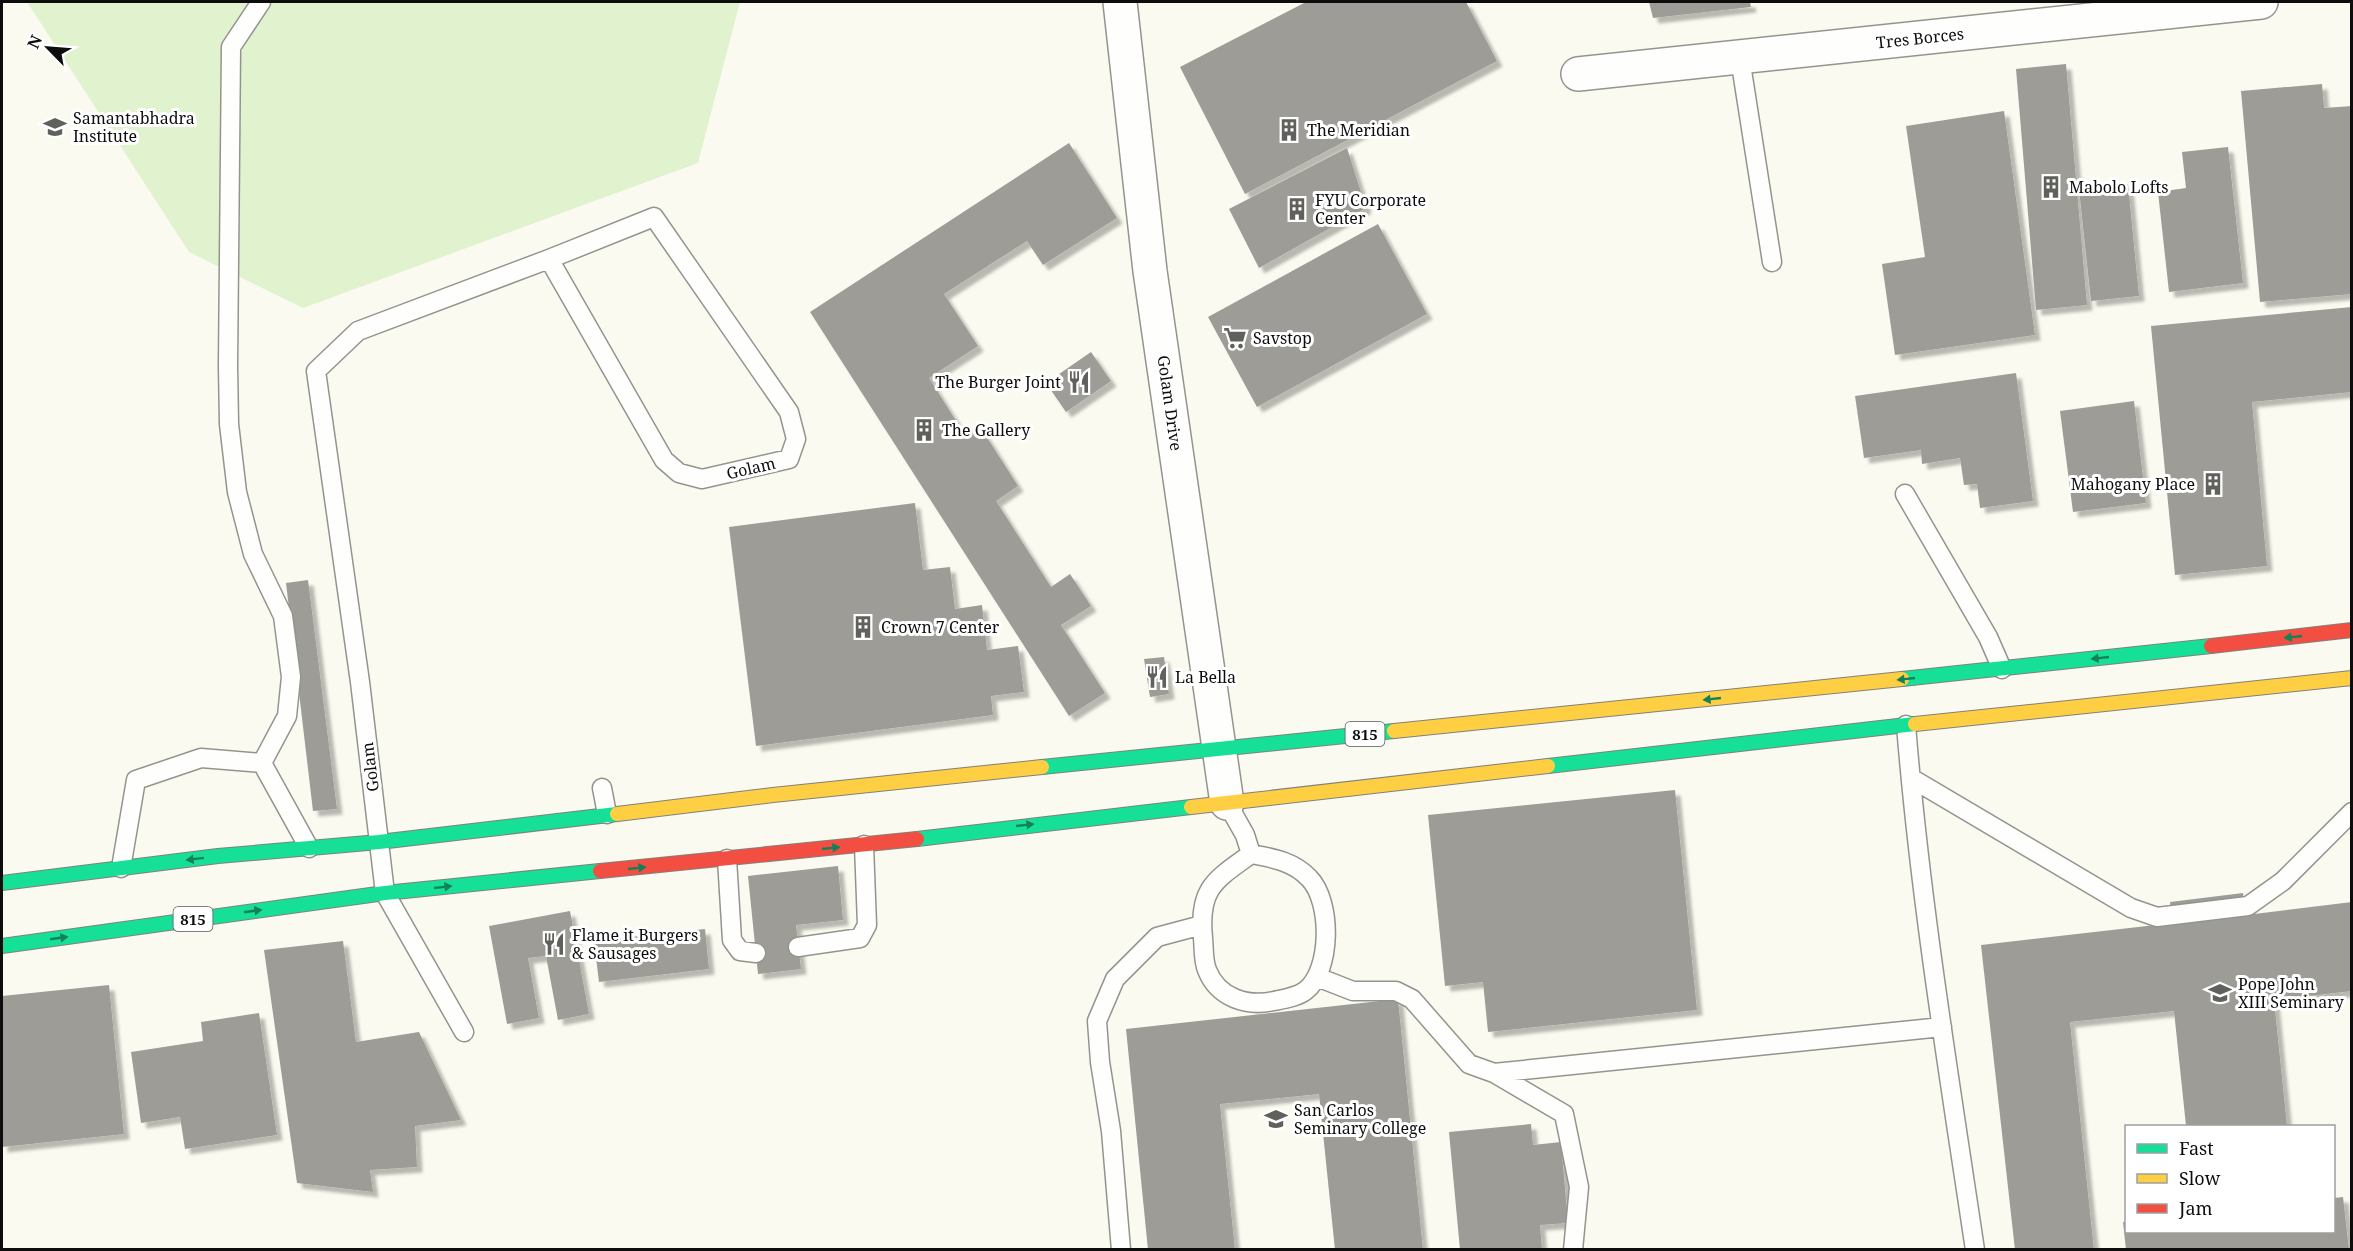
<svg xmlns="http://www.w3.org/2000/svg" width="2353" height="1251" font-family="'Noto Serif',serif">
	<style>
		.green { fill: #e1f2cf }
		.building { fill: #9e9c96; filter: url(#shadow) }
		.lines { fill: none; stroke-linecap: round; stroke-linejoin: round }
		.lane-casing { stroke: #94948f; stroke-width: 21 }
		.street-casing { stroke: #94948f; stroke-width: 36 }
		.fast-casing { stroke: #81817c; stroke-width: 16 }
		.slow-casing { stroke: #81817c; stroke-width: 16 }
		.jam-casing { stroke: #81817c; stroke-width: 16 }
		.lane { stroke: #fefefd; stroke-width: 18 }
		.street { stroke: #fefefd; stroke-width: 33 }
		.fast { stroke: #16e098; stroke-width: 14 }
		.slow { stroke: #ffcf43; stroke-width: 14 }
		.jam { stroke: #f24e42; stroke-width: 14 }
		.oneway { fill: #128159 }
		.labels { text-anchor: middle; dominant-baseline: central; stroke-width: 6; stroke-linejoin: round; paint-order: stroke }
		.shield { fill: #fff; stroke: #565656; stroke-width: 1.5 }
		.shield-label { font-size: 15px; font-weight: bold; fill: #0d0d0d }
		.street-label { font-size: 16px; fill: #0d0d0d; stroke: #fff }
		.poi-label { font-size: 16px; fill: #0d0d0d; stroke: #fff; text-anchor: start }
	</style>
	<defs>
		<filter id="shadow"><feDropShadow dx="5.5" dy="5.5" stdDeviation="1.5" flood-color="#0004"/></filter>
	</defs>
	<rect width="100%" height="100%" fill="#fbfaf0"/>
	<path class="green" d="M27 2H740L698 163 303 308 189 252Z"/>
	<path class="building" d="M1306 2H1466L1497 61 1245 194 1180 67Z
		M1649 2H1750L1751 7 1653 18Z
		M2066 64 2087 305 2036 310 2016 69Z
		M2322 84 2324 108 2352 106V294L2260 302 2241 91Z
		M2004 111 2035 335 1895 355 1882 264 1925 257 1906 126Z
		M1069 143 1117 218 1043 265 1027 241 944 294 978 346 929 378 965 435 979 425 1018 486 996 501 1051 587 1070 574 1091 606 1061 625 1105 693 1069 716 810 312Z
		M2228 147 2243 283 2169 292 2158 192 2186 188 2182 152Z
		M1347 148 1366 208 1259 268 1229 209Z
		M2128 184 2139 296 2091 301 2079 189Z
		M1378 224 1427 314 1257 407 1208 317Z
		M2352 307V392L2252 402 2267 566 2175 575 2151 326Z
		M1091 352 1111 381 1066 412 1046 383Z
		M2016 373 2033 501 1980 508 1977 484 1964 485 1960 458 1922 464 1921 450 1864 458 1855 396Z
		M2134 401 2146 503 2073 512 2060 411Z
		M915 503 923 570 950 567 955 609 982 605 987 650 1018 646 1024 692 991 696 993 715 756 746 729 527Z
		M308 580 337 809 313 811 286 583Z
		M1164 657 1169 694 1150 697 1144 659Z
		M1675 790 1697 1010 1488 1032 1483 982 1445 986 1428 815Z
		M838 866 843 920 796 925 801 969 758 974 748 876Z
		M2243 893 2246 915 2352 902V991L2274 1000 2287 1126H2186L2174 1011 2070 1022 2094 1250H2015L1981 945 2173 923 2170 902Z
		M570 911 589 1014 558 1020 546 956 528 958 539 1018 507 1024 489 926Z
		M705 929 709 969 599 982 594 941Z
		M343 941 356 1042 419 1032 461 1120 415 1126 417 1167 370 1170 373 1192 297 1183 264 950Z
		M109 985 124 1134 2 1147V996Z
		M1398 999 1423 1250H1335L1319 1094 1220 1104 1235 1250H1148L1126 1029Z
		M259 1013 277 1135 185 1149 180 1117 141 1123 131 1052 203 1041 201 1022Z
		M1531 1124 1533 1145 1561 1142 1568 1223 1540 1225 1542 1250H1460L1449 1132Z
		M2343 1197 2349 1250H2126L2123 1222H2126V1232H2334V1198Z"/>
	<g class="lines">
		<g class="lane-casing">
			<path id="lane" d="M261 2 231 47 228 366 229 424 237 492 253 554 283 616 291 677 287 716 262 763
				M1740 58 1772 262
				M1905 494 1988 637 2002 669
				M1906 725C1920 900 1949 1075 1975 1250
				M262 763 309 848
				M1911 778 2131 908 2157 917 2248 906 2283 881 2352 812
				M602 788 607 814
				M1227 803 1245 835 1251 854
				M1251 854C1272 858 1293 861 1309 878 1332 901 1332 971 1305 991 1297 997 1284 999 1274 1001 1247 1007 1218 998 1207 970 1203 960 1204 948 1203 938 1198 888 1215 880 1251 854Z
				M727 859 732 940 740 951 756 953
				M121 868 136 780 201 758 262 763
				M798 947 860 938 867 925 864 845
				M1317 977 1353 991H1396L1412 999 1469 1064 1494 1073 1942 1027
				M464 1032 385 893 360 682 316 371 358 331 549 259 654 217 789 412 796 439 789 459 702 479 679 473 664 460 549 259
				M1494 1073 1564 1114 1579 1187 1573 1250
				M1121 1250 1111 1131 1100 1062 1097 1021 1115 979 1157 937 1202 925"/>
		</g>
		<g class="street-casing">
			<path id="street" d="M1120 2 1150 271 1227 803
				M1578 74 2261 2"/>
		</g>
		<g class="fast-casing">
			<path id="fast" d="M1902 679 2211 646
				M1548 766 1915 724
				M1042 767 1394 731
				M917 839 1191 807
				M2 883 218 856 379 842 617 814
				M2 946 385 893 600 871"/>
		</g>
		<g class="slow-casing">
			<path id="slow" d="M1915 724 2352 678
				M1394 731 1902 679
				M1191 807 1548 766
				M617 814 773 795 1042 767"/>
		</g>
		<g class="jam-casing">
			<path id="jam" d="M2211 646 2352 630
				M600 871 917 839"/>
		</g>
		<use href="#lane" class="lane"/>
		<use href="#street" class="street"/>
		<use href="#fast" class="fast"/>
		<use href="#slow" class="slow"/>
		<use href="#jam" class="jam"/>
	</g>
	<defs><path id="oneway-solid" d="M-6-.8H1V-3.2L6.5 0L1 3.2V.8H-6Z" transform="scale(1.5)"/></defs>
	<g class="oneway">
		<use href="#oneway-solid" transform="translate(2293 637) rotate(174)"/>
		<use href="#oneway-solid" transform="translate(2100 658) rotate(174)"/>
		<use href="#oneway-solid" transform="translate(1906 679) rotate(174)"/>
		<use href="#oneway-solid" transform="translate(1712 699) rotate(174)"/>
		<use href="#oneway-solid" transform="translate(1025 825) rotate(-6)"/>
		<use href="#oneway-solid" transform="translate(831 848) rotate(-6)"/>
		<use href="#oneway-solid" transform="translate(195 859) rotate(173)"/>
		<use href="#oneway-solid" transform="translate(637 868) rotate(-6)"/>
		<use href="#oneway-solid" transform="translate(443 887) rotate(-6)"/>
		<use href="#oneway-solid" transform="translate(253 911) rotate(-8)"/>
		<use href="#oneway-solid" transform="translate(59 938) rotate(-8)"/>
	</g>
	<defs>
		<g id="school-bare" transform="scale(1.8)"><path d="M0-5L7-2L0 1L-7-2ZM-4 1L0 2.5L4 1V4Q0 6-4 4Z" fill="#60605c" stroke="#fff" stroke-width="2.5" paint-order="stroke"/></g>
		<g id="building-bare" transform="scale(1.8)"><path d="M-4-6H4V6H1V3H-1V6H-4ZM-2.5-4.3h1.7v1.8h-1.7ZM.8-4.3h1.7v1.8H.8ZM-2.5-1h1.7V.8h-1.7ZM.8-1h1.7V.8H.8Z" fill="#60605c" stroke="#fff" stroke-width="2.5" paint-order="stroke"/></g>
		<g id="supermarket-bare" transform="scale(1.8)"><path d="M-6-5.5h2.5l.6 2H6L4.5 2H-2.5L-4.4-4H-6ZM-1.5 3.2a1.3 1.3 0 1 0 .1 0ZM3 3.2a1.3 1.3 0 1 0 .1 0Z" fill="#60605c" stroke="#fff" stroke-width="2.5" paint-order="stroke"/></g>
		<g id="restaurant-bare" transform="scale(1.8)"><path d="M-5-6h1v4h1v-4h1v4h1v-4h1v5L-1.5 .5V6h-2V.5L-5-1ZM5-6V6H3V1.5H1.5Q1.5-4 5-6Z" fill="#60605c" stroke="#fff" stroke-width="2.5" paint-order="stroke"/></g>
		<g id="university-bare" transform="scale(1.8)"><path d="M0-5L7-2L0 1L-7-2ZM-4 1L0 2.5L4 1V4Q0 6-4 4Z" fill="#60605c" stroke="#fff" stroke-width="2.5" paint-order="stroke"/></g>
	</defs>
	<g fill-rule="evenodd">
		<use href="#school-bare" x="55" y="127"/>
		<use href="#building-bare" x="1289" y="130"/>
		<use href="#building-bare" x="2051" y="187"/>
		<use href="#building-bare" x="1297" y="209"/>
		<use href="#supermarket-bare" x="1235" y="338"/>
		<use href="#restaurant-bare" x="1079" y="382"/>
		<use href="#building-bare" x="924" y="430"/>
		<use href="#building-bare" x="2213" y="484"/>
		<use href="#building-bare" x="863" y="627"/>
		<use href="#restaurant-bare" x="1157" y="677"/>
		<use href="#restaurant-bare" x="554" y="944"/>
		<use href="#university-bare" x="2220" y="993"/>
		<use href="#university-bare" x="1276" y="1119"/>
	</g>
	<g class="labels">
		<g class="shield">
			<rect x="1345.5" y="722" width="39" height="24" rx="4.5"/>
			<rect x="173.5" y="907" width="39" height="24" rx="4.5"/>
		</g>
		<g class="shield-label">
			<text x="1365" y="734">815</text>
			<text x="193" y="919">815</text>
		</g>
		<g class="street-label">
			<text transform="translate(1920 38) rotate(-6)">Tres Borces</text>
			<text transform="translate(1170 403) rotate(82)">Golam Drive</text>
			<text transform="translate(751 468) rotate(-13)">Golam</text>
			<text transform="translate(370 767) rotate(-97)">Golam</text>
		</g>
		<g class="poi-label">
			<text x="73" y="118">Samantabhadra<tspan x="73" dy="18">Institute</tspan></text>
			<text x="1307" y="130">The Meridian</text>
			<text x="2069" y="187">Mabolo Lofts</text>
			<text x="1315" y="200">FYU Corporate<tspan x="1315" dy="18">Center</tspan></text>
			<text x="1253" y="338">Savstop</text>
			<text x="1061" y="382" text-anchor="end">The Burger Joint</text>
			<text x="942" y="430">The Gallery</text>
			<text x="2195" y="484" text-anchor="end">Mahogany Place</text>
			<text x="881" y="627">Crown 7 Center</text>
			<text x="1175" y="677">La Bella</text>
			<text x="572" y="935">Flame it Burgers<tspan x="572" dy="18">&amp; Sausages</tspan></text>
			<text x="2238" y="984">Pope John<tspan x="2238" dy="18">XIII Seminary</tspan></text>
			<text x="1294" y="1110">San Carlos<tspan x="1294" dy="18">Seminary College</tspan></text>
		</g>
	</g>
	<rect width="2353" height="1251" fill="none" stroke="#0d0d0d" stroke-width="6"/>
	<rect x="2125" y="1125" width="210" height="108" fill="#ffffff" stroke="#9e9e9e" stroke-width="1.5"/>
	<rect x="2137" y="1144" width="30" height="9" fill="#16e098" stroke="#9e9e9e" stroke-width="1.5"/>
	<text x="2179" y="1155" font-size="18" fill="#0d0d0d">Fast</text>
	<rect x="2137" y="1174" width="30" height="9" fill="#ffcf43" stroke="#9e9e9e" stroke-width="1.5"/>
	<text x="2179" y="1185" font-size="18" fill="#0d0d0d">Slow</text>
	<rect x="2137" y="1204" width="30" height="9" fill="#f24e42" stroke="#9e9e9e" stroke-width="1.5"/>
	<text x="2179" y="1215" font-size="18" fill="#0d0d0d">Jam</text>
	<g transform="translate(48 48) rotate(295)" stroke="#ffffff" stroke-width="4.5" paint-order="stroke">
	<path d="M0-4.5L10 22L0 15L-10 22Z" fill="#0d0d0d"/>
	<text y="-9" font-size="16" font-weight="bold" text-anchor="middle" fill="#0d0d0d">N</text>
	</g>
</svg>
